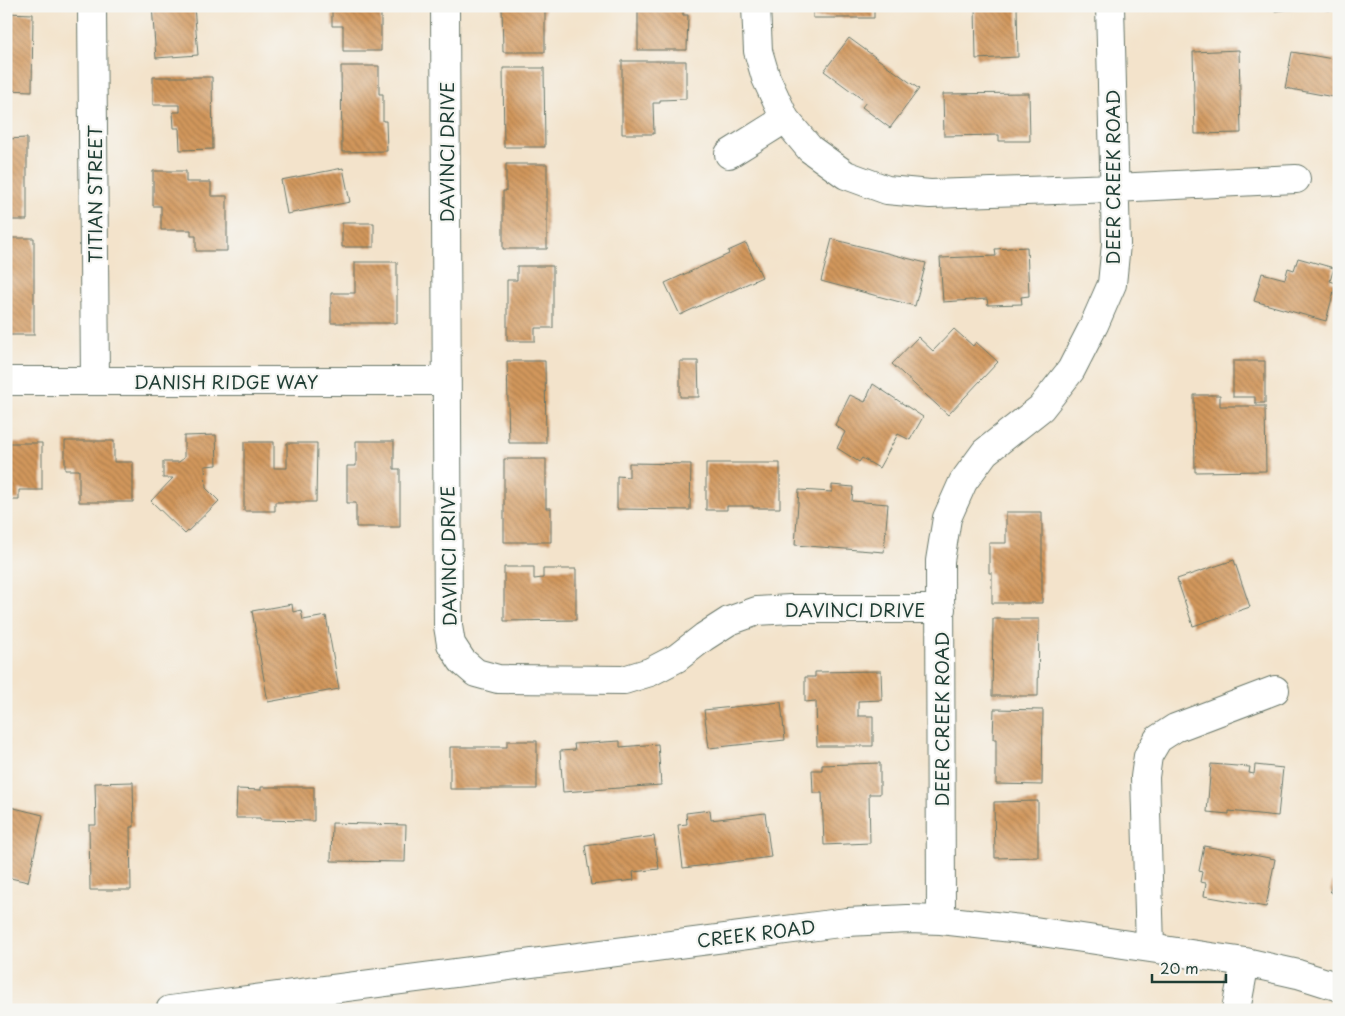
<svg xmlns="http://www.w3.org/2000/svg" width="1345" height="1016" font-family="'Playpen Sans',sans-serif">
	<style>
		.building { fill: url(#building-back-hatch) }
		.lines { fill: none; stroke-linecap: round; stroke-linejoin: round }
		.minor-casing { stroke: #697769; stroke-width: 30 }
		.minor { stroke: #fff; stroke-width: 28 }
		.labels { text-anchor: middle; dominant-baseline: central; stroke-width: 4.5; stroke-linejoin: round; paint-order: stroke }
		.street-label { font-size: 18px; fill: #1f3d34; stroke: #f6f6f2 }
	</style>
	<defs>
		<pattern id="building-back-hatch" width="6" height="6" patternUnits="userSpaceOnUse" patternTransform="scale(1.25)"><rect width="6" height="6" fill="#d2975c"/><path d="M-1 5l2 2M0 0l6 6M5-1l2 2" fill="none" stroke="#aa7c4d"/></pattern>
	</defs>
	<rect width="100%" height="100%" fill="#f6f6f2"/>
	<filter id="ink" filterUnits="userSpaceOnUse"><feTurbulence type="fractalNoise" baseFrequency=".02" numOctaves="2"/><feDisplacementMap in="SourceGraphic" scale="10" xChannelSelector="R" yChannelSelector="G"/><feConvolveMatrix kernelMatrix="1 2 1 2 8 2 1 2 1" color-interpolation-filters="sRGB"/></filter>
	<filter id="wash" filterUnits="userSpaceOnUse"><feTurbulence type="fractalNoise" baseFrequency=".0096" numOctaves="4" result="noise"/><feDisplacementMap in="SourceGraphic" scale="20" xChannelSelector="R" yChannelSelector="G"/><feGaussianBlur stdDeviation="1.12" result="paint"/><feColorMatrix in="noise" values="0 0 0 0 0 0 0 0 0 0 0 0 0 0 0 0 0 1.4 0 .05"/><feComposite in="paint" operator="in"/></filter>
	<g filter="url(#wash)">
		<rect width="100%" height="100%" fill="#f3e3cb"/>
		<g id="blocks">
			<path class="building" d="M152 6H194L198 55 156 58Z
				M332 6H381V51H343V26H332Z
				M502 6H545V52H503Z
				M638 6H683V15H688L687 50H638Z
				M813 6H874V18H813Z
				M975 6H1017L1018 57 976 59Z
				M1274 6H1306L1307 7 1275 11Z
				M1326 6H1339V9L1327 10Z
				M6 13 33 14 32 91 6 90Z
				M849 38 919 89 890 128 862 107 866 102 824 71Z
				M1239 50 1241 133 1195 134 1193 52Z
				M1292 52 1339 60V98L1285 88Z
				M622 61H686V99L660 100V103H653L654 134H622Z
				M341 66H379V94H383V121H386L387 151 342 152Z
				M503 68H544L545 147H504Z
				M153 77H212L213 149 180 150 179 128H174L173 112H180V105H153Z
				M1029 93 1030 141H999V135L944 136 943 94Z
				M27 138V220H6V139Z
				M506 164H547V249H503V191H506Z
				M343 168 350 202 287 214 281 180Z
				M153 171H186V182H211V196H227V251H196V236H191V230H161V206H153Z
				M342 223H374V247H342Z
				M6 238H34V335H6Z
				M832 239 926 263 915 306 821 281Z
				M746 243 762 277 680 315 665 283 729 254 728 251Z
				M1027 247 1029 296 1021 297 1022 304 988 305 987 299 943 302 940 258 996 256 995 249Z
				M1298 258 1334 268 1330 281 1336 283 1326 321 1254 301 1262 273 1285 279 1288 268 1294 270Z
				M355 262H397V323H331V293H355Z
				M517 266H553V328H535V341H507V280H517Z
				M954 329 973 346 976 342 998 362 948 415 892 364 918 337 933 351Z
				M507 361H545L546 443H509Z
				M680 361H698L699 397H680Z
				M1233 361H1265V403H1255V397H1233Z
				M873 384 923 417 910 440 898 434 879 468 862 458 859 462 837 448 845 432 835 425 850 395 865 402Z
				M1194 395H1220V406H1265L1266 471 1195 472Z
				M216 435 217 465 205 466 206 488 219 501 185 534 151 501 173 478H163V462H179L184 458V436Z
				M65 441H114V462H133V502H79V470H65Z
				M356 441H394V469H400V527H356V503H347V466H356Z
				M244 442H274V468H287V443H317L316 502H275V511H244Z
				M6 443H42V490H19V500H6Z
				M504 459H546V508H551V542H504Z
				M629 463 691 464 690 510 617 509V476L629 477Z
				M706 463H780V508H753V506H727V510H706Z
				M832 485 853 487 852 501 888 504 884 552 795 545 799 490 832 492Z
				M1006 512H1042V603H992V573H989V543H1006Z
				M1234 560 1250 607 1193 626 1177 579Z
				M504 567H534V579L543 578V569H576V620L504 621Z
				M292 604 293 612 301 610 303 620 326 616 339 689 268 702 252 611Z
				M993 619H1039L1038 696H992Z
				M881 671 882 700 858 701V716H873V746H817L816 701 805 702V677H815V672Z
				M781 702 785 740 709 748 704 710Z
				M994 709 1043 710 1042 785 996 784V739H993Z
				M507 741H537V789H450V747H507Z
				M620 741V747L658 744 661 785 563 792 560 751 575 750 574 744Z
				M880 763V794H869L870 843 824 845 822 793H813L812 770H822V765Z
				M1211 764 1250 767 1249 773 1254 774 1255 765 1283 768 1278 816 1229 811V814L1207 812Z
				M133 782 134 827H130L131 890H90L89 825H96L95 783Z
				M261 787H314V821L260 820V818H236L237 789 261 790Z
				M1038 801V857L995 858 994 802Z
				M6 806 43 815 28 882 6 877Z
				M710 810 711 820 765 813 771 857 683 868 678 825 687 824 686 813Z
				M332 823 406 825 405 862 331 861Z
				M654 836 659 869 633 872 634 880 591 885 585 846Z
				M1204 846 1275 859 1266 907 1204 896 1206 883 1200 882 1202 872 1199 871Z
				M1338 864H1339V900L1330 891Z"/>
		</g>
	</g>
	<g filter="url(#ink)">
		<use href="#blocks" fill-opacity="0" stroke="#697769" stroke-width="1"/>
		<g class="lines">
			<g class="minor-casing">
				<path id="minor" d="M92 6 95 381
					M445 6 448 626 451 644 462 661 476 673 498 679 624 680 650 672 677 658 704 637 729 621 757 611 790 609H941
					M756 6 758 51 766 78 785 119 810 149 846 175 887 190 930 194 1115 188 1296 179
					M729 154 785 119
					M6 381H446
					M941 920 940 561 947 518 963 482 985 452 1041 408 1071 370 1094 325 1112 284 1116 244 1110 6
					M1150 947 1145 777 1148 756 1158 739 1175 728 1275 690
					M170 1010 847 922 908 919 941 920 1021 929 1245 962 1298 974 1339 987
					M1236 1010 1245 962"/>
			</g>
			<use href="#minor" class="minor"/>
		</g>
	</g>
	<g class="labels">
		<g class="street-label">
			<text transform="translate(446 152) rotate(-90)">DAVINCI DRIVE</text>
			<text transform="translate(1112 177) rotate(-90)">DEER CREEK ROAD</text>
			<text transform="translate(94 194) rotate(-90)">TITIAN STREET</text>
			<text x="226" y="381">DANISH RIDGE WAY</text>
			<text transform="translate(448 556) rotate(-91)">DAVINCI DRIVE</text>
			<text x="855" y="609">DAVINCI DRIVE</text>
			<text transform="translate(941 719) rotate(-90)">DEER CREEK ROAD</text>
			<text transform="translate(756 933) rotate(-7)">CREEK ROAD</text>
		</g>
	</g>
	<rect width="1345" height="1016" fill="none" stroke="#f6f6f2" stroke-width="25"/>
	<path d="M1152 974v8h74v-8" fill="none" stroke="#1f3d34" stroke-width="2.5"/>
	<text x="1160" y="974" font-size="15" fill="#1f3d34" stroke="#f6f6f2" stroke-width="4" paint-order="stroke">20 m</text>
</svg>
